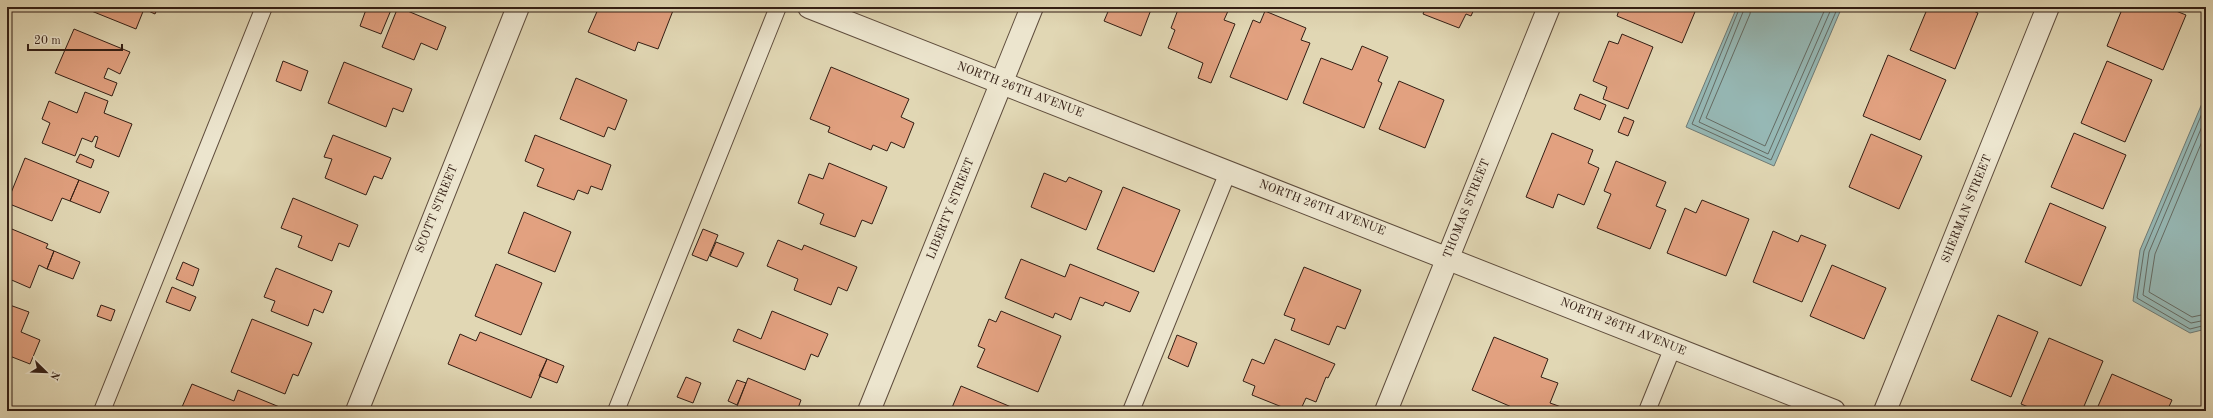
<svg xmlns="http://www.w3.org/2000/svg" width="2213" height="418" font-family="'Old Standard TT',serif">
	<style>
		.water { fill: #96b8b5; stroke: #6e7a75 }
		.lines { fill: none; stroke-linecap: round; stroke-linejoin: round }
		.shore { stroke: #646b64; stroke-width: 1 }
		.building { fill: #e2a180; stroke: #331e14 }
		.service-casing { stroke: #5e4c3c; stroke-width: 18 }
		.minor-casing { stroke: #5e4c3c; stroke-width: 24 }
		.tertiary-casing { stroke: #5e4c3c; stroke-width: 24 }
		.service { stroke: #ece5ce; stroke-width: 16 }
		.minor { stroke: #ece5ce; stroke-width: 22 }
		.tertiary { stroke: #ece5ce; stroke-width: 22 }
		.labels { text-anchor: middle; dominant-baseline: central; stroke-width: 3.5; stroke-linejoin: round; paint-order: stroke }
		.street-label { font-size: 12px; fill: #331e14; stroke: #ece5ce }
	</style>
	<rect width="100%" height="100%" fill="#e1d7b4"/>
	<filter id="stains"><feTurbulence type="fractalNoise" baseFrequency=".005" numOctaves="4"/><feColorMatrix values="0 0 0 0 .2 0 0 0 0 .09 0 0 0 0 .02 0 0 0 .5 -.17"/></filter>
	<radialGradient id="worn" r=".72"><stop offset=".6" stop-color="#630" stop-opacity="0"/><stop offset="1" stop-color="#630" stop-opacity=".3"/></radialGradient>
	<path class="water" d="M1737 7H1842L1774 166 1686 127Z
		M2206 94V329L2190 333 2133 301 2140 250Z"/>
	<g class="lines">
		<path class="shore" d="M1740 7 1692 124 1771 160 1838 7
			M1745 7 1699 122 1768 154 1832 7
			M1751 7 1750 14 1706 118 1765 146 1826 7
			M2206 104 2144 251 2137 298 2190 329 2206 325
			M2206 117 2149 252 2143 295 2191 323 2206 320
			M2206 132 2155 254 2149 292 2192 317 2206 314"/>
	</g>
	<path class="building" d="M158 7 155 14 144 9 136 29 84 8Z
		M367 7H385L391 10 381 34 360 26Z
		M398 7 446 27 437 50 421 43 414 60 382 47Z
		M599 7H673L674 8 658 49 638 42 635 51 588 32Z
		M1110 7H1152L1141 36 1104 21Z
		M1179 7H1218L1228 11 1224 20 1235 24 1211 83 1198 78 1203 63 1168 48 1175 30 1171 28Z
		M1426 7H1475L1471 16 1466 14 1459 28 1423 14Z
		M1620 7H1697L1682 43 1617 16Z
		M1928 7H1964L1978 13 1955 69 1910 50Z
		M2123 7H2166L2186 15 2163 70 2107 46Z
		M1265 11 1306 28 1301 40 1310 43 1287 100 1230 77 1253 20 1260 23Z
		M74 29 130 52 120 74 108 68 104 78 117 83 112 96 55 73Z
		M1622 34 1653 47 1628 109 1603 99 1607 87 1593 81 1609 41 1618 44Z
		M1362 46 1388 57 1378 81 1382 83 1364 128 1303 103 1321 58 1352 70Z
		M1888 55 1946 80 1920 140 1863 116Z
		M283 61 308 71 301 91 276 81Z
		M2107 61 2152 80 2125 142 2081 123Z
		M344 62 412 89 403 112 393 108 386 127 328 103Z
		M831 67 909 99 901 117 914 123 904 148 891 142 887 151 873 145 871 150 828 132 830 127 810 119Z
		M576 78 627 100 615 130 608 127 604 137 560 119Z
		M1399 81 1444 100 1425 148 1379 129Z
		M85 92 108 101 104 113 132 124 119 157 95 147 98 137 95 136 92 142 82 138 75 156 42 143 50 123 42 119 49 101 77 113Z
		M1580 94 1606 105 1600 120 1574 109Z
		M1624 117 1634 121 1628 136 1618 132Z
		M1552 133 1593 150 1588 163 1599 168 1584 205 1558 194 1553 208 1526 197Z
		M2074 133 2126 155 2103 209 2051 187Z
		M1871 134 1922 156 1899 209 1849 187Z
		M333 135 391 158 382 179 374 176 366 195 325 178 332 159 324 157Z
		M535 135 611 165 602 190 591 186 588 194 578 190 574 200 537 186 544 169 525 161Z
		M80 154 94 160 91 168 76 162Z
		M25 158 79 180 70 201 62 198 52 221 7 203Z
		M1616 161 1666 182 1656 206 1666 210 1650 249 1597 228 1611 194 1604 191Z
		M829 163 887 187 872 224 862 220 855 237 820 224 824 214 798 203 809 174 823 179Z
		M1044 173 1066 182 1069 177 1102 191 1086 230 1031 207Z
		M79 180 109 192 100 213 70 201Z
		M1123 187 1180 210 1154 272 1097 249Z
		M293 198 358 225 349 247 339 243 332 261 298 247 302 236 281 228Z
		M1702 200 1749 219 1726 276 1667 253 1685 208 1696 213Z
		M2050 203 2106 227 2081 286 2025 262Z
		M524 212 571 232 555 272 508 253Z
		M7 227 48 244 46 248 54 251 47 269 39 265 30 288 7 278Z
		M703 229 718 235 707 261 692 255Z
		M1773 231 1798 242 1801 235 1826 245 1802 302 1753 282Z
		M778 240 802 250 804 245 857 267 847 291 838 287 831 305 794 290 798 279 767 266Z
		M716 242 744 253 737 267 710 256Z
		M54 251 80 262 73 279 47 269Z
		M1021 259 1065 277 1070 264 1139 292 1130 312 1105 302 1103 306 1080 297 1071 320 1055 313 1053 318 1005 298Z
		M183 262 199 269 193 286 176 279Z
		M496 264 542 283 521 335 475 316Z
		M1832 265 1886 288 1864 339 1810 316Z
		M1304 267 1361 290 1345 329 1337 326 1329 345 1291 330 1295 319 1284 315Z
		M276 268 332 291 323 313 314 309 308 326 271 311 275 301 264 297Z
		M172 287 196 297 190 311 166 302Z
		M7 304 29 312 21 332 40 340 30 364 7 355Z
		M101 305 115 310 111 321 97 316Z
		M772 311 828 334 818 357 811 354 805 370 733 341 738 329 761 339Z
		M1001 311 1061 336 1038 392 977 367 985 349 978 346 989 319 996 322Z
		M1998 315 2038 332 2011 397 1971 380Z
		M252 319 312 343 298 376 293 374 285 394 231 372Z
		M480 332 547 359 531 398 448 364 460 334 476 341Z
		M1177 335 1197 343 1188 367 1168 358Z
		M1494 337 1548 359 1541 377 1558 383 1550 403 1567 409 1566 411H1521L1472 390Z
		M2049 338 2103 361 2082 411H2038L2021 404Z
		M1275 339 1335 364 1328 378 1326 377 1316 402 1306 398 1300 411H1292L1252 395 1255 386 1243 381 1252 359 1264 364Z
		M547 359 564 366 557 383 539 376Z
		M2112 374 2172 400 2167 411H2096Z
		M686 377 701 383 693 403 677 397Z
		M748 378 801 400 797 411H740L736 409Z
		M737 380 746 383 737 405 728 401Z
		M192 384 234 401 238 390 282 408 281 411H192L182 407Z
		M961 386 1016 409V411L951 410Z"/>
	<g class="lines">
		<g class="service-casing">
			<path id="service" d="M102 411 264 7
				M616 411 778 7
				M1131 411 1228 172
				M1647 411 1673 347"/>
		</g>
		<g class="minor-casing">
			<path id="minor" d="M357 411 518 7
				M869 411 1032 7
				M1386 411 1549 7
				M1885 411 2048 7"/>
		</g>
		<g class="tertiary-casing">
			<path id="tertiary" d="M809 7 1834 411"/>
		</g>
		<use href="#service" class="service"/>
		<use href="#minor" class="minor"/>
		<use href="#tertiary" class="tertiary"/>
	</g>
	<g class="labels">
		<g class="street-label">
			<text transform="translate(1020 90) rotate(21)">NORTH 26TH AVENUE</text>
			<text transform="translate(1322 208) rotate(21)">NORTH 26TH AVENUE</text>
			<text transform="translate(437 209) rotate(-68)">SCOTT STREET</text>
			<text transform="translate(951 209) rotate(-68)">LIBERTY STREET</text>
			<text transform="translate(1467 209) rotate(-68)">THOMAS STREET</text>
			<text transform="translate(1967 209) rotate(-68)">SHERMAN STREET</text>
			<text transform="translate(1623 327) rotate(22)">NORTH 26TH AVENUE</text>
		</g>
	</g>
	<rect width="2213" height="418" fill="none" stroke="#e1d7b4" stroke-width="24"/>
	<rect x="8" y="8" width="2197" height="402" fill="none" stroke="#331e14" stroke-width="2"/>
	<rect x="12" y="12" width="2189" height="394" fill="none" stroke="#331e14"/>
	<g transform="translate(46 372) rotate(113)" stroke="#ece5ce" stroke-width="3" paint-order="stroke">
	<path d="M0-3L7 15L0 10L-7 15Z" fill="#331e14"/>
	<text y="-6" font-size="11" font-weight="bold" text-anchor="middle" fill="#331e14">N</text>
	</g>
	<path d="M28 44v6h94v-6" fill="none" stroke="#331e14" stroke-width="2"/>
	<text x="34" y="44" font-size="12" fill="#331e14" stroke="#ece5ce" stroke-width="3" paint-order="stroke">20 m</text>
	<rect width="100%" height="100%" filter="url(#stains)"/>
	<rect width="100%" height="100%" fill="url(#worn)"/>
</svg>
